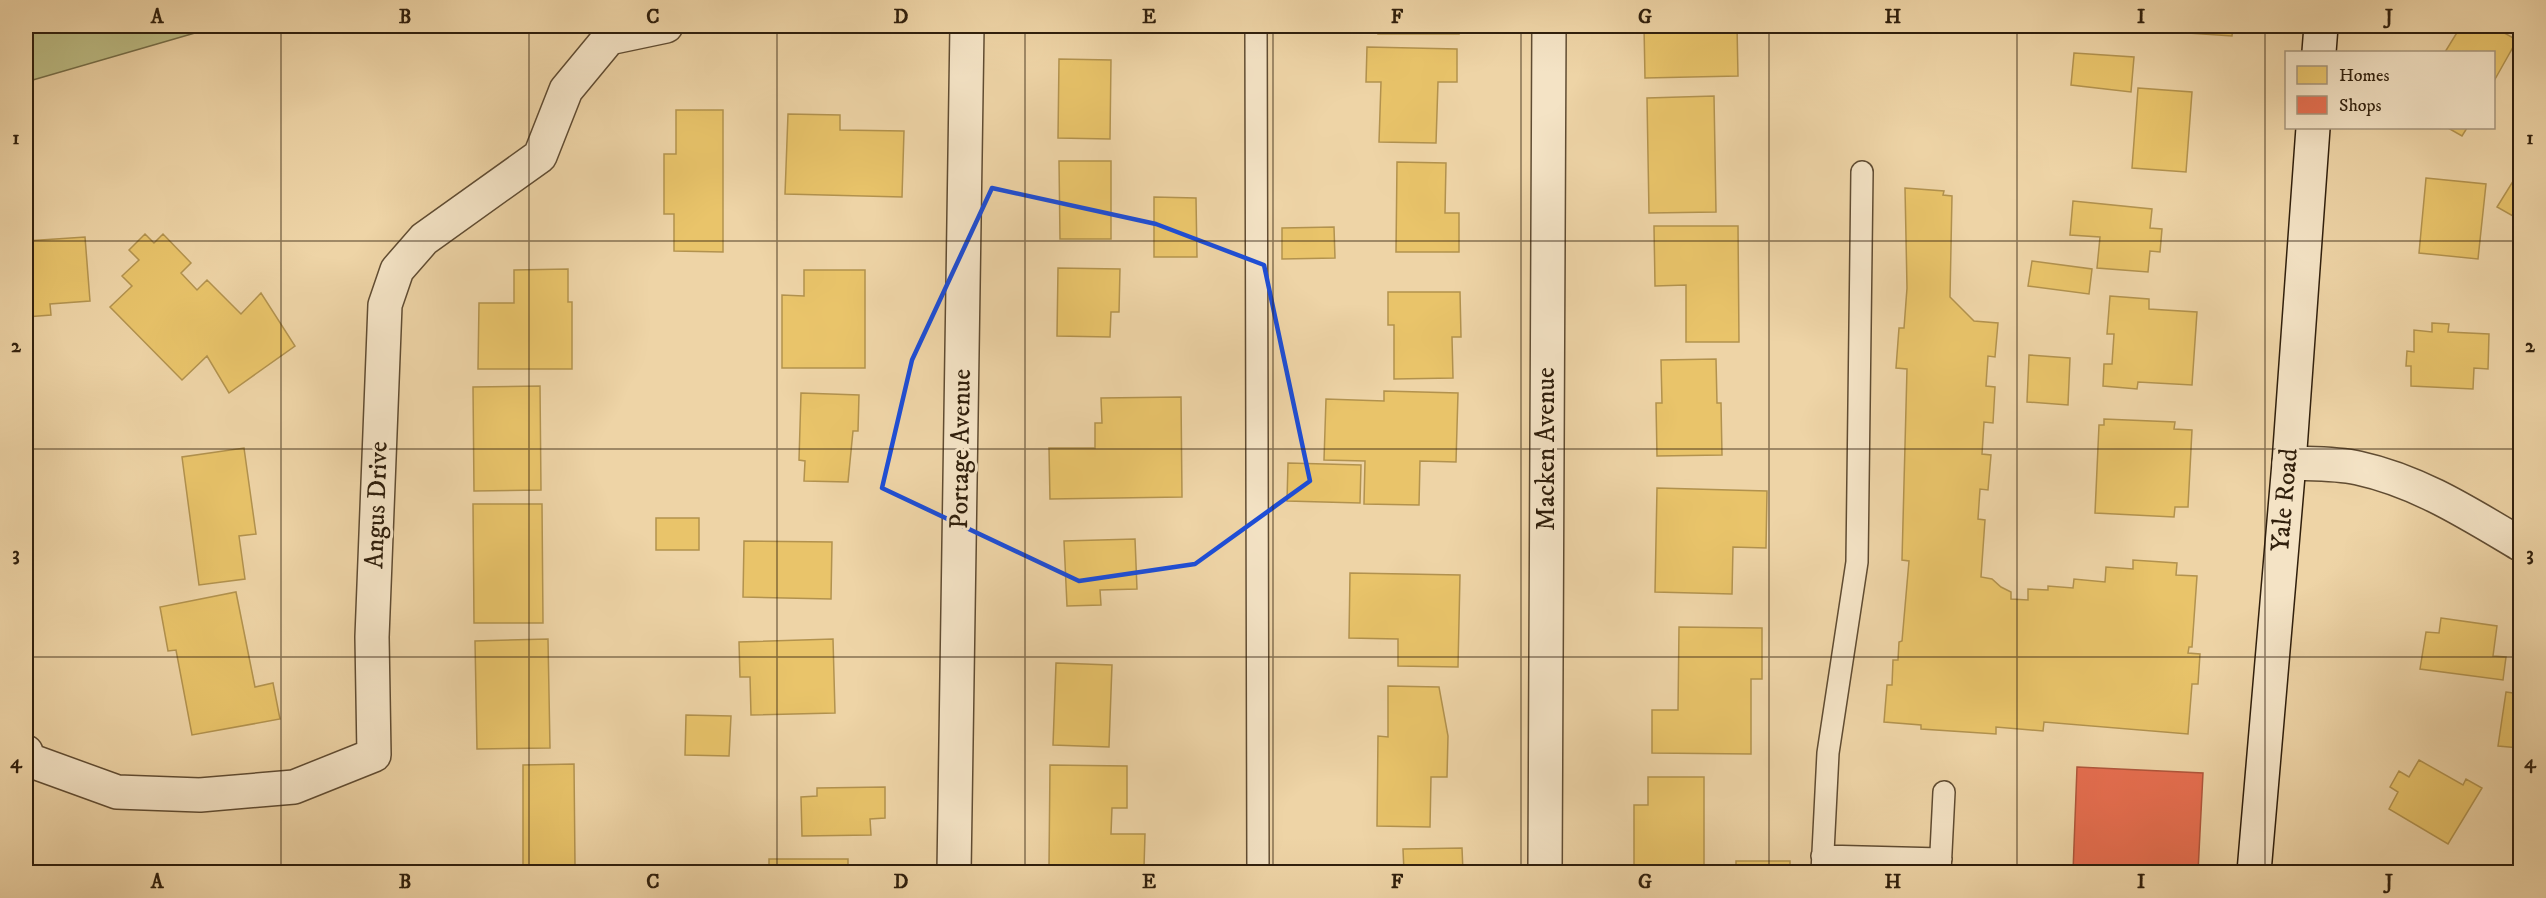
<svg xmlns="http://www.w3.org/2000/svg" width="2546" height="898" font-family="'IM FELL DW Pica',serif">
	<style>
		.green { fill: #bcbc84; stroke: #766e48; stroke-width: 1.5 }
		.homes { fill: #e9c46a; stroke: #b2924e; stroke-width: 1.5 }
		.shops { fill: #e76f51; stroke: #b0573c; stroke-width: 1.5 }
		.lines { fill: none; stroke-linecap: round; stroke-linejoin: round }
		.lane-casing { stroke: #604c32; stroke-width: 24 }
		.street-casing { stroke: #604c32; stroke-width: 36 }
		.secondary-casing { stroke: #301f0c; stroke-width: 36 }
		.lane { stroke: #f4e3c5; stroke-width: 21 }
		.street { stroke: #f4e3c5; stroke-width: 33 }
		.secondary { stroke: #f4e3c5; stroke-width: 33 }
		.marked { fill: none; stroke: #1d4ed8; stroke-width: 4.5; stroke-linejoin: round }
		.grid { fill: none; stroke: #301f0c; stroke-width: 1.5; stroke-opacity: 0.55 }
		.labels { text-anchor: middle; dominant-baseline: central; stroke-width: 6; stroke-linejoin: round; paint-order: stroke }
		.street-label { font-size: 26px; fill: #301f0c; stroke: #f4e3c5 }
		.neatline { fill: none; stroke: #301f0c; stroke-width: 2 }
		.grid-label { font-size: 20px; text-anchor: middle; font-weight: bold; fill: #301f0c }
	</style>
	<rect width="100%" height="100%" fill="#eed4a6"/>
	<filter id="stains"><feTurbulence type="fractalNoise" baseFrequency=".00333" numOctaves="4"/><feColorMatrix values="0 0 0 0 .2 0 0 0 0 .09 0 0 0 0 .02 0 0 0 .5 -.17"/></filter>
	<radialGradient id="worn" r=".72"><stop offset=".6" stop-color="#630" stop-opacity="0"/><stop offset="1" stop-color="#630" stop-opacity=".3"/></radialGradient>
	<path class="green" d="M26 26H219L26 82Z"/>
	<path class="homes" d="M1057 26H1115V32L1057 31Z
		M1378 26H1459V34H1378Z
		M1644 26H1737L1738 76 1645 78Z
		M2083 26H2233L2232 36Z
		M2461 26H2492L2517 40 2494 81V52H2445Z
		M1367 47 1457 49V82H1438L1436 143 1379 142 1381 82H1366Z
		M2074 53 2134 57 2131 92 2071 85Z
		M1059 59 1111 60 1110 139 1058 138Z
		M2138 88 2192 92 2186 172 2132 168Z
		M1714 96 1716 212 1649 213 1647 98Z
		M676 110H723V252L674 251V214H664V154H676Z
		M788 114 840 115V130L904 131 902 197 785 194Z
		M2448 128H2467L2462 136Z
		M1059 161H1111V239H1060Z
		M1397 162 1446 163 1445 213H1459V252H1396Z
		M2426 178 2486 184 2478 259 2419 253Z
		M2515 178 2520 181V220L2497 207Z
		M1905 188 1944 191 1943 195 1952 196 1950 297 1974 321 1998 323 1995 357 1988 356 1986 386 1995 387 1993 423 1984 422 1982 454 1991 455 1988 490 1980 489 1978 519 1985 520 1981 577 1992 579 2001 587 2011 592V599L2028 600V589L2048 590V586L2073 588 2074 579 2105 582 2106 567 2133 569V560L2177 563 2176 575 2197 576 2192 647H2189L2188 653 2200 654 2198 684H2192L2188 734 2044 722 2043 731 1996 727V734L1921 729V725L1884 722 1887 685H1892L1893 660H1898L1899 642 1902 641 1909 561 1902 560 1907 369 1896 368 1899 328H1904L1907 288Z
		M1154 197 1196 198 1197 257H1154Z
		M2073 201 2152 209 2150 228 2162 229 2160 252 2150 251 2148 272 2097 268 2100 237 2070 235Z
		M1654 226H1738L1739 342H1686V285L1655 286Z
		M1334 227 1335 258 1282 259V228Z
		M145 234 154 243 163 234 191 263 181 273 197 290 207 280 241 314 261 293 295 346 229 393 207 356 182 380 110 307 132 286 122 276 139 260 129 250Z
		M85 237 90 301 50 304 51 315 26 317V241Z
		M2032 261 2092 269 2089 294 2028 286Z
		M1058 268 1120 269 1119 312H1111L1110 337 1057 336Z
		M568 269V302H572V369H478L479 303H514V270Z
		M804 270H865V368H782V295L804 296Z
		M1388 292H1460L1461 337H1452L1453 378 1394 379V325H1388Z
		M2110 296 2149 299V309L2197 312 2192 385 2138 382 2137 389 2103 386 2104 364H2112L2114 334H2107Z
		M2432 323 2449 324 2448 332 2489 334 2488 369 2474 368 2473 389 2411 386V366H2406L2407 351 2414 352V330L2432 332Z
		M2029 355 2070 358 2068 405 2027 402Z
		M1716 359 1717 403H1721L1722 455 1657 456 1656 403H1662L1661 360Z
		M540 386 541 490 474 491 473 387Z
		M1384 391 1458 393 1456 462 1420 461 1419 505 1364 504 1365 461 1324 460 1326 399 1384 401Z
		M801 393 859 395 858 431H853L848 482 804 481 805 461 799 460Z
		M1181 397 1182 497 1050 499 1049 448H1095V423H1102L1101 398Z
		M2104 419 2175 422 2174 429 2192 430 2188 507H2175L2174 517 2095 513 2099 425H2104Z
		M244 448 256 534 239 536 245 579 199 585 182 457Z
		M1288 463 1361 465 1360 503 1287 501Z
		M1657 488 1767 491 1766 548 1733 547 1732 594 1655 592Z
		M473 504H542L543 623H474Z
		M656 518H699V550H656Z
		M1135 539 1137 589 1100 590 1101 605 1067 606 1064 541Z
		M744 541 832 542 831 599 743 597Z
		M1350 573 1460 575 1458 667 1398 666V639L1349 638Z
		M236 592 255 687 273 683 280 719 192 735 176 650 168 651 160 607Z
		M2441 618 2497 626 2493 656 2506 657 2503 680 2420 669 2426 632 2439 633Z
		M1679 627 1762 628V679H1751V754L1652 753V710H1678Z
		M548 639 550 748 477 749 475 641Z
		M833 639 835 713 751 715 750 677H740L739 642Z
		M1056 663 1112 665 1109 747 1053 745Z
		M1388 686 1439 687 1448 736 1447 777H1431L1430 827 1377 826 1378 736 1388 737Z
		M2506 692 2520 694V748L2498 746Z
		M686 715 731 716 729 756 685 755Z
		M2419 760 2463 785 2466 779 2482 788 2448 844 2389 809 2398 792 2390 787 2399 771 2409 777Z
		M574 764 575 865 523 866V765Z
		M1050 765 1127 766V808H1112L1111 834H1145L1144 867 1049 866Z
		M1648 777H1704V865H1697V872H1634V805H1648Z
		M885 787V818L870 819 871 835 802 836 801 797 817 796V788Z
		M1462 848 1463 872H1404L1403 849Z
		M769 859H848V872H769Z
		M1736 861H1790V872H1736Z"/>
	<path class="shops" d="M2077 767 2203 773 2198 872H2073Z"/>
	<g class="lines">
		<g class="lane-casing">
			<path id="lane" d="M1256 26 1258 872
				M1822 856 1941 859
				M1822 872 1828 753 1857 562 1862 172
				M1940 872 1944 792"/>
		</g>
		<g class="street-casing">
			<path id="street" d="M2289 463C2311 464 2336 463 2358 468 2418 481 2468 513 2520 544
				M26 752V759L117 792 200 795 294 787 374 755 372 637 385 305 397 270 424 239 540 156 566 90 609 38 666 26
				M954 872 967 26
				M1545 872 1549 26"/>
		</g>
		<g class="secondary-casing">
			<path id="secondary" d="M2319 52 2321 26
				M2254 872 2289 463 2313 128"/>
		</g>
		<use href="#lane" class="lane"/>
		<use href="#street" class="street"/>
		<use href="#secondary" class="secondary"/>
	</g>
	<path class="marked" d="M992 188 1156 224 1264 265 1310 481 1195 564 1079 581 882 488 912 360Z"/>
	<path class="grid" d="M281 26V872M529 26V872M777 26V872M1025 26V872M1273 26V872M1521 26V872M1769 26V872M2017 26V872M2265 26V872M26 241H2520M26 449H2520M26 657H2520"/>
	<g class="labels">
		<g class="street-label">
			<text transform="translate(961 449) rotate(-89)">Portage Avenue</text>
			<text transform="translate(1546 449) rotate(-90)">Macken Avenue</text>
			<text transform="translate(2285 500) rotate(-85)">Yale Road</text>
			<text transform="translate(377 505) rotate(-88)">Angus Drive</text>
		</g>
	</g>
	<rect width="2546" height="898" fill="none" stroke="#eed4a6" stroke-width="66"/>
	<rect x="2285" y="51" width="210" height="78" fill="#f4e3c5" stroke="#a6957b" stroke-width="1.5"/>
	<rect x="2297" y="66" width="30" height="18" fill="#e9c46a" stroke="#a6957b" stroke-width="1.5"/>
	<text x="2339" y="81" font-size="18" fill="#301f0c">Homes</text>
	<rect x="2297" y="96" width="30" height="18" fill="#e76f51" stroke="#a6957b" stroke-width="1.5"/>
	<text x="2339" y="111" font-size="18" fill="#301f0c">Shops</text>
	<rect x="33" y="33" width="2480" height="832" class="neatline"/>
	<g class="grid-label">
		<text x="157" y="23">A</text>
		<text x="405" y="23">B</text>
		<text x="653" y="23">C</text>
		<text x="901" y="23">D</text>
		<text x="1149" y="23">E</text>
		<text x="1397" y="23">F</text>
		<text x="1645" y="23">G</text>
		<text x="1893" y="23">H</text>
		<text x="2141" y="23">I</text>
		<text x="2389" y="23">J</text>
		<text x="16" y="144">1</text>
		<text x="2530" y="144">1</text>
		<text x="16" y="352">2</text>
		<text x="2530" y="352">2</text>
		<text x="16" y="560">3</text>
		<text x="2530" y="560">3</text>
		<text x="16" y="768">4</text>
		<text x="2530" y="768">4</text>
		<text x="157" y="888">A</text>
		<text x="405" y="888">B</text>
		<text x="653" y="888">C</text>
		<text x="901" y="888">D</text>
		<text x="1149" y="888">E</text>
		<text x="1397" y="888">F</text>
		<text x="1645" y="888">G</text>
		<text x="1893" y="888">H</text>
		<text x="2141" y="888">I</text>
		<text x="2389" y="888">J</text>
	</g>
	<rect width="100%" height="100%" filter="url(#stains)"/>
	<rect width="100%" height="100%" fill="url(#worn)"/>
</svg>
